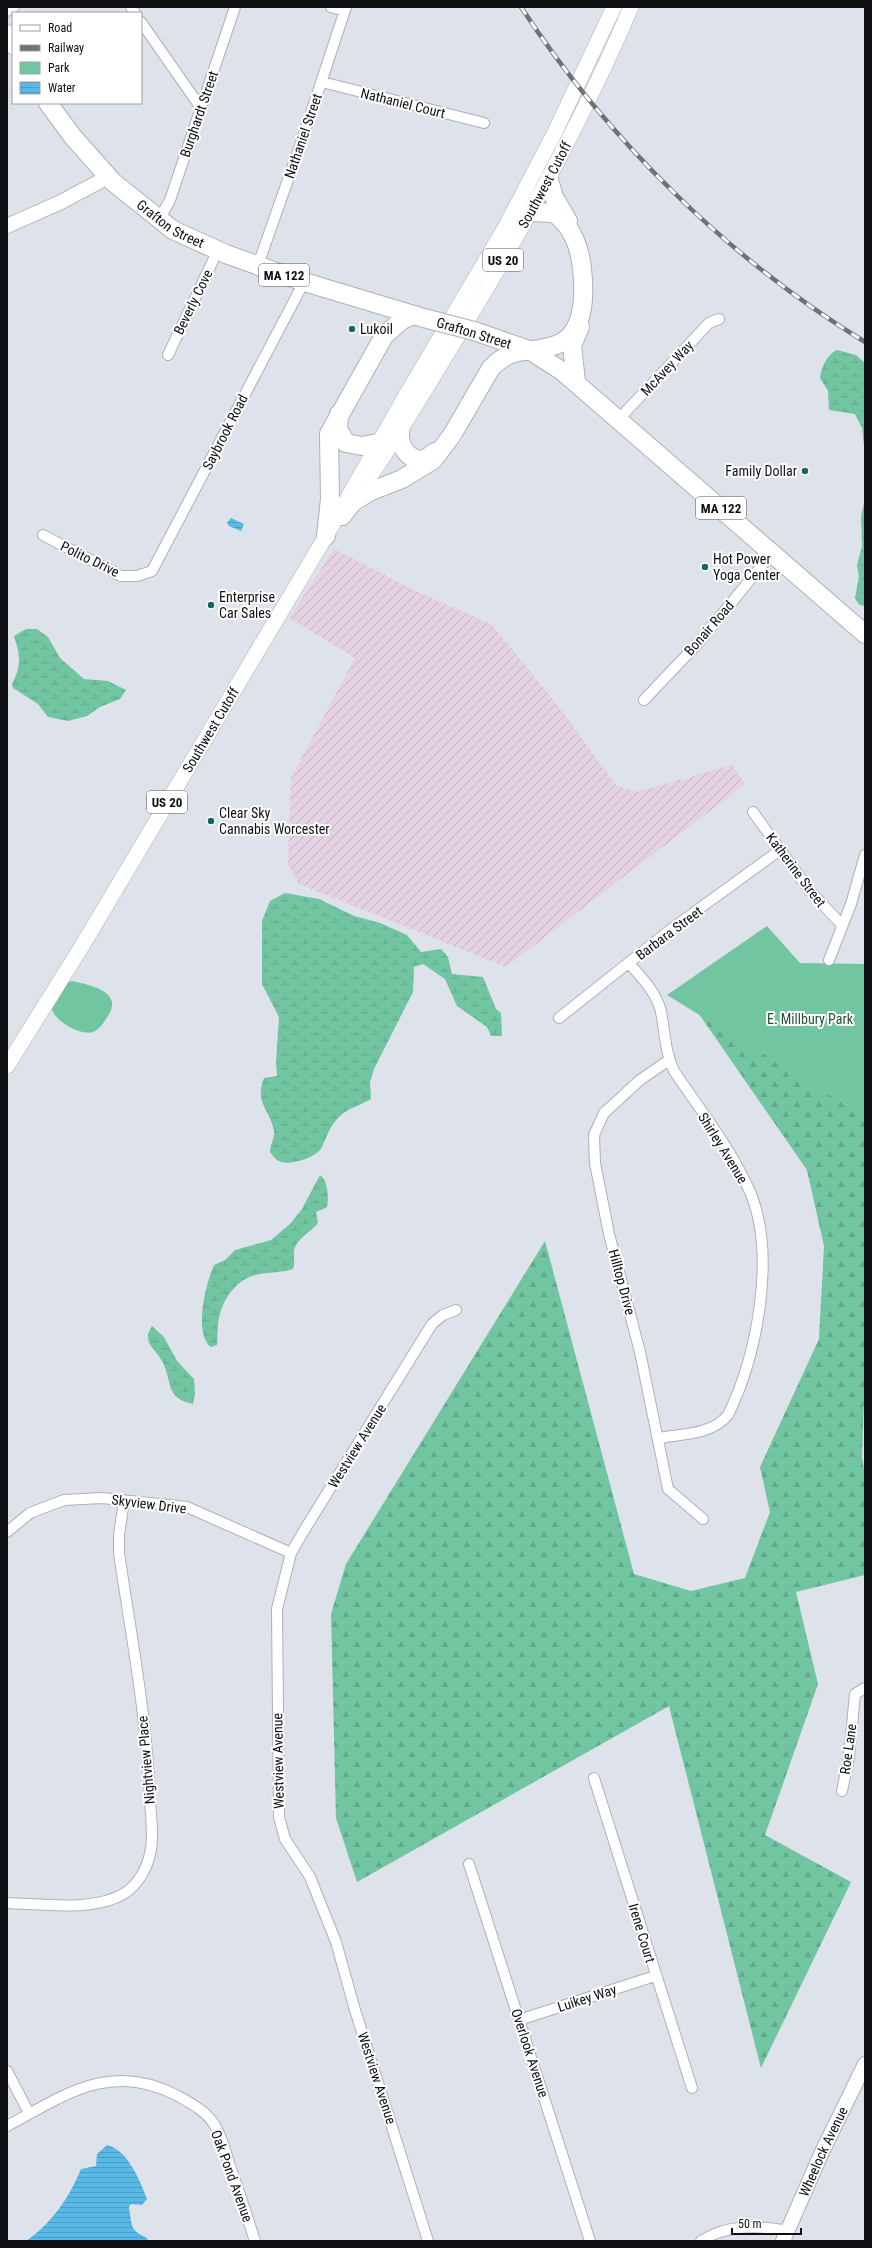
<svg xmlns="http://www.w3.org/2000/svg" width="872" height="2248" font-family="'Roboto Condensed',sans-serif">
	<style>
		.industrial { fill: url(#industrial-furrows) }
		.green { fill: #72c5a1 }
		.forest { fill: url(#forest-firs) }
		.wetland { fill: url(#wetland-marsh) }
		.water { fill: url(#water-rules) }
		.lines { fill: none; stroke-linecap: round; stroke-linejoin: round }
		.street-casing { stroke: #adb1b8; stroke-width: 12 }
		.secondary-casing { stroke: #adb1b8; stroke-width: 16 }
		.primary-casing { stroke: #adb1b8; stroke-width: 16 }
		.highway-casing { stroke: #adb1b8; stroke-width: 20 }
		.street { stroke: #fff; stroke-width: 10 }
		.secondary { stroke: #fff; stroke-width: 14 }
		.primary { stroke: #fff; stroke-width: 15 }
		.highway { stroke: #fff; stroke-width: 18 }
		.rail-casing { stroke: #6e7176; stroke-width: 4.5 }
		.rail { stroke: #fff; stroke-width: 3; stroke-dasharray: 9; stroke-linecap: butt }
		.highway-bridge-casing { stroke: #adb1b8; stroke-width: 20; stroke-linecap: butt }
		.highway-bridge { stroke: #fff; stroke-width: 18 }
		.poi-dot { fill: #186664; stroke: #fff; stroke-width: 1.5 }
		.labels { text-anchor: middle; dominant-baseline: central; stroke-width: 4; stroke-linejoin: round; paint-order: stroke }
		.shield { fill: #fff; stroke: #57585a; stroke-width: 1 }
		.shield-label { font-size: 13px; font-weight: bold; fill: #0f1013 }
		.street-label { font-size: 14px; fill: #0f1013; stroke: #fff }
		.poi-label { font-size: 14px; fill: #0f1013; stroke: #fff; text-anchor: start }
		.park-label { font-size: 14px; fill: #244f3d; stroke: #fff }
	</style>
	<defs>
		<pattern id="industrial-furrows" width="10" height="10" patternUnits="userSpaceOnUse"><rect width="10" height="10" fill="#e4d1e2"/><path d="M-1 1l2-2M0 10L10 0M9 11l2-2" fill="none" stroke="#c2b2c1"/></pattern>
		<pattern id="forest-firs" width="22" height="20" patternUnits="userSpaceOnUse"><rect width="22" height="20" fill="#72c5a1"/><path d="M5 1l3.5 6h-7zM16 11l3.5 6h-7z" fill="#62a88a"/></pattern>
		<pattern id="wetland-marsh" width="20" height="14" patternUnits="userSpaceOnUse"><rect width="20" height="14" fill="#72c5a1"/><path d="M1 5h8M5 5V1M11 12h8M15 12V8" fill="none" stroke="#62a88a"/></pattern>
		<pattern id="water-rules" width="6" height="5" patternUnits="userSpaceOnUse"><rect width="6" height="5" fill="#58b8e6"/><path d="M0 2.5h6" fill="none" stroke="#4b9dc4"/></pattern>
	</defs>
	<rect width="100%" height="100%" fill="#dee2ea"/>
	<path class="industrial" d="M334 549 418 592 491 624 555 702 617 786 637 792 732 765 745 784 506 967 299 884 288 864 291 778 355 658 289 618Z"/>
	<path class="green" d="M767 926 800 963 865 964V1117L667 995Z
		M72 981C89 985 124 991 108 1016 104 1022 99 1030 93 1032 80 1036 55 1021 52 1009L68 982Z"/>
	<path class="forest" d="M699 1014 865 1117V1371L862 1457 865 1476V1575L796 1592 818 1684 765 1835 851 1882 761 2068 669 1706 357 1882 336 1818 331 1614 346 1564 545 1241 634 1574 691 1591 745 1578 770 1512 760 1467 819 1339 824 1246 807 1170Z"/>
	<path class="wetland" d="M837 350 856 355 865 363V455L862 428 855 414 829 410 828 391 820 378C821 368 827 354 837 350Z
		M865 499V606C859 606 858 603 855 598L859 576 857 565 862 546 861 516Z
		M26 629H37L48 637 60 658 84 679 108 681 126 690 120 699 100 707 87 716 68 721 48 717 38 704 13 688 12 684C22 665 20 655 14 636Z
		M285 893 319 899 354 916 380 923 407 935 421 952 441 949 448 957 452 974 483 977 496 1009 501 1013 502 1036H491L487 1027 457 1006 445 979 423 964 414 967 413 992 374 1069 370 1082 371 1099C360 1106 349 1107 339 1117 329 1127 327 1137 321 1149 314 1158 292 1165 281 1162 276 1160 273 1156 270 1152 270 1145 275 1137 274 1131 270 1109 254 1103 264 1078L277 1076 276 1062 279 1017 262 984V921L270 901Z
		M320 1175C328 1180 329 1199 327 1207L316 1212 318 1223C311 1232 300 1236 295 1247 292 1254 296 1262 293 1269 281 1273 268 1272 256 1275 239 1278 224 1297 220 1314 217 1323 218 1335 217 1345L211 1347C193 1333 206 1283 214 1265L225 1260 235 1250 271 1240 290 1224 302 1209Z
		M152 1326 164 1337 177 1361 194 1379 195 1394 193 1404C164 1398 173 1381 162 1361 155 1348 141 1343 152 1326Z"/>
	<path class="water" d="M231 518 244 524 241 531 229 526 227 523Z
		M107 2145C128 2150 140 2181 147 2199L142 2205 131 2204 129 2207C132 2225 129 2230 147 2238L148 2241H26C52 2223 69 2198 81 2169L96 2166 97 2154Z"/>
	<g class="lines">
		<g class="street-casing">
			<path id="street" d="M131 7 135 13
				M331 7 345 11
				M7 11 14 7
				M141 22 201 108
				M322 82 484 123
				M159 220 170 200 235 7
				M258 265 304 134 346 7
				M168 355 218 250
				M618 420 709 323 719 319
				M43 535 121 576H137L152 571 304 282
				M644 700 700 641 772 553
				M753 812 810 891 842 925
				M829 960 851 904 865 855
				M629 963C641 977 657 993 661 1012 665 1032 665 1052 674 1071 701 1111 732 1150 751 1194 776 1257 757 1356 728 1415 712 1435 681 1434 658 1438
				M559 1018 670 930 780 850
				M669 1060 640 1080 604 1113 594 1135 595 1163 609 1234 640 1352 668 1489 703 1519
				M7 1532 30 1513 64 1500 102 1498 187 1507 291 1553
				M594 1778 692 2088
				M842 1791 849 1757 855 1694 865 1688
				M469 1864 590 2241
				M7 1903C42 1904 100 1913 129 1890 139 1882 147 1868 150 1854 154 1838 151 1817 150 1800 147 1717 131 1635 119 1553V1535L124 1501
				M519 2020 655 1976
				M7 2071 29 2113
				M7 2126C65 2095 110 2061 176 2095 190 2103 205 2110 214 2124 222 2136 226 2153 230 2166 239 2191 247 2216 255 2241
				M428 2241 355 2010 336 1942 310 1877 285 1839 279 1817 277 1609 291 1553 305 1529 432 1324 443 1315 456 1310
				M701 2241C727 2224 758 2225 788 2231"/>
		</g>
		<g class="secondary-casing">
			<g id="secondary">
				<path d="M7 226 61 202 108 177"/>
				<path id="s1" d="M783 2241 822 2152 865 2064"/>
			</g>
		</g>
		<g class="primary-casing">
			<g id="primary">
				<path id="s2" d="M369 478C396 439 420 398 445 357 515 244 579 129 631 7"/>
				<path id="s3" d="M7 1066 82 946 326 536 405 397 506 226 554 134 614 7"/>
			</g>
		</g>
		<g class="highway-casing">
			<g id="highway">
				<path d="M7 34 13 45"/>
				<path id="s4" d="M48 103 73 137 113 182 173 230 226 254 301 281 424 318"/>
				<path d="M549 180 554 197 568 221"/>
				<path d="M474 331 529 350 562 371 865 634"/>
				<path d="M576 382 572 345 580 327"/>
				<path d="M339 414 338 429 346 443 362 446 378 443"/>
				<path d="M400 431C399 446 407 460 424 460L435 452"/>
				<path d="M342 516 353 502 369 492 402 479 433 460 452 435 491 368C515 344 528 355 556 345 585 335 585 295 582 269 580 248 572 226 554 213L531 212"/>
				<path d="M326 536 330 499 329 434 384 336 402 320 414 315"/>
			</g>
		</g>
		<use href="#street" class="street"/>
		<use href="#secondary" class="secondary"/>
		<use href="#primary" class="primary"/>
		<use href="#highway" class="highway"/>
		<g class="rail-casing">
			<path id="rail" d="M521 7C608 140 729 259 865 342"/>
		</g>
		<use href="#rail" class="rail"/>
		<g class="highway-bridge-casing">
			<path id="highway-bridge" d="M424 318 474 331"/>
		</g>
		<use href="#highway-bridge" class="highway-bridge"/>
	</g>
	<g class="poi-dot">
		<circle cx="352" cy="329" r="4"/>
		<circle cx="805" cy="471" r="4"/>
		<circle cx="705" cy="567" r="4"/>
		<circle cx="211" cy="605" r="4"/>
		<circle cx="211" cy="821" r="4"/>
	</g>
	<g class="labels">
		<g class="shield">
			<rect x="483" y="249" width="40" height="22" rx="3"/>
			<rect x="259" y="264" width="50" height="22" rx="3"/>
			<rect x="696" y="497" width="50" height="22" rx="3"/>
			<rect x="147" y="791" width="40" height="22" rx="3"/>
		</g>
		<g class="shield-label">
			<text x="503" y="260">US 20</text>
			<text x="284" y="275">MA 122</text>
			<text x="721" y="508">MA 122</text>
			<text x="167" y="802">US 20</text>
		</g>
		<g class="street-label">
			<text transform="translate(403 103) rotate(14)">Nathaniel Court</text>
			<text transform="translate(199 114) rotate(-71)">Burghardt Street</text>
			<text transform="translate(303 136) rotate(-71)">Nathaniel Street</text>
			<text stroke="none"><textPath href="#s2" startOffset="342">Southwest Cutoff</textPath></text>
			<text stroke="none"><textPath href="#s4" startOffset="174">Grafton Street</textPath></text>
			<text transform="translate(193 302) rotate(-64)">Beverly Cove</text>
			<text transform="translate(474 333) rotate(17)">Grafton Street</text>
			<text transform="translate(667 368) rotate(-47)">McAvey Way</text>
			<text transform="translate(225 432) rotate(-63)">Saybrook Road</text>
			<text transform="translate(90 559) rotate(26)">Polito Drive</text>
			<text transform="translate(709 628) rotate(-49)">Bonair Road</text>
			<text stroke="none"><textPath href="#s3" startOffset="393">Southwest Cutoff</textPath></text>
			<text transform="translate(796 870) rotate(53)">Katherine Street</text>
			<text transform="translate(669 933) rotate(-37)">Barbara Street</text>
			<text transform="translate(723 1148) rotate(58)">Shirley Avenue</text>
			<text transform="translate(622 1282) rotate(75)">Hilltop Drive</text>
			<text transform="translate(357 1446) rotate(-58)">Westview Avenue</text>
			<text transform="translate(149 1504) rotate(7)">Skyview Drive</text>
			<text transform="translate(848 1749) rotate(-82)">Roe Lane</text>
			<text transform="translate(146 1760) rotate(-95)">Nightview Place</text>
			<text transform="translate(278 1761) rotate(-91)">Westview Avenue</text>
			<text transform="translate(642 1933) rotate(73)">Irene Court</text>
			<text transform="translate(587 1998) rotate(-18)">Luikey Way</text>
			<text transform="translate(530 2053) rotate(72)">Overlook Avenue</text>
			<text transform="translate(377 2078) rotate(72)">Westview Avenue</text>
			<text stroke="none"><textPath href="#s1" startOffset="98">Wheelock Avenue</textPath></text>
			<text transform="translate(232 2176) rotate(70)">Oak Pond Avenue</text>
		</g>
		<g class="poi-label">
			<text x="360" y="329">Lukoil</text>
			<text x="797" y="471" text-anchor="end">Family Dollar</text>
			<text x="713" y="559">Hot Power<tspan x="713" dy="16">Yoga Center</tspan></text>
			<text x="219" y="597">Enterprise<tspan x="219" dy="16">Car Sales</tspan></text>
			<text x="219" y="813">Clear Sky<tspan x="219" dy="16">Cannabis Worcester</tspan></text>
		</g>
		<g class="park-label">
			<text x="810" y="1019">E. Millbury Park</text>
		</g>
	</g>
	<rect width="872" height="2248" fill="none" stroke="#0f1013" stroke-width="16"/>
	<rect x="12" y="12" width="130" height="92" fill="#ffffff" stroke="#9f9fa1"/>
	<rect x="20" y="25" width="20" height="6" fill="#ffffff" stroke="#9f9fa1"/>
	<text x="48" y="32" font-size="12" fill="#0f1013">Road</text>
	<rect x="20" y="45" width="20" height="6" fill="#6e7176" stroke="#9f9fa1"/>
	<text x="48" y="52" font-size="12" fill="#0f1013">Railway</text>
	<rect x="20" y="62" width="20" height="12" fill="#72c5a1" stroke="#9f9fa1"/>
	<text x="48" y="72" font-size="12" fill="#0f1013">Park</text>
	<rect x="20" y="82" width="20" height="12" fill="url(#water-rules)" stroke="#9f9fa1"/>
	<text x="48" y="92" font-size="12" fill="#0f1013">Water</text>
	<path d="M732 2228v6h69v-6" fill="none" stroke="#0f1013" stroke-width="2"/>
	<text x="738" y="2228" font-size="12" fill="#0f1013" stroke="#ffffff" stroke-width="3" paint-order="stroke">50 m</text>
</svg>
